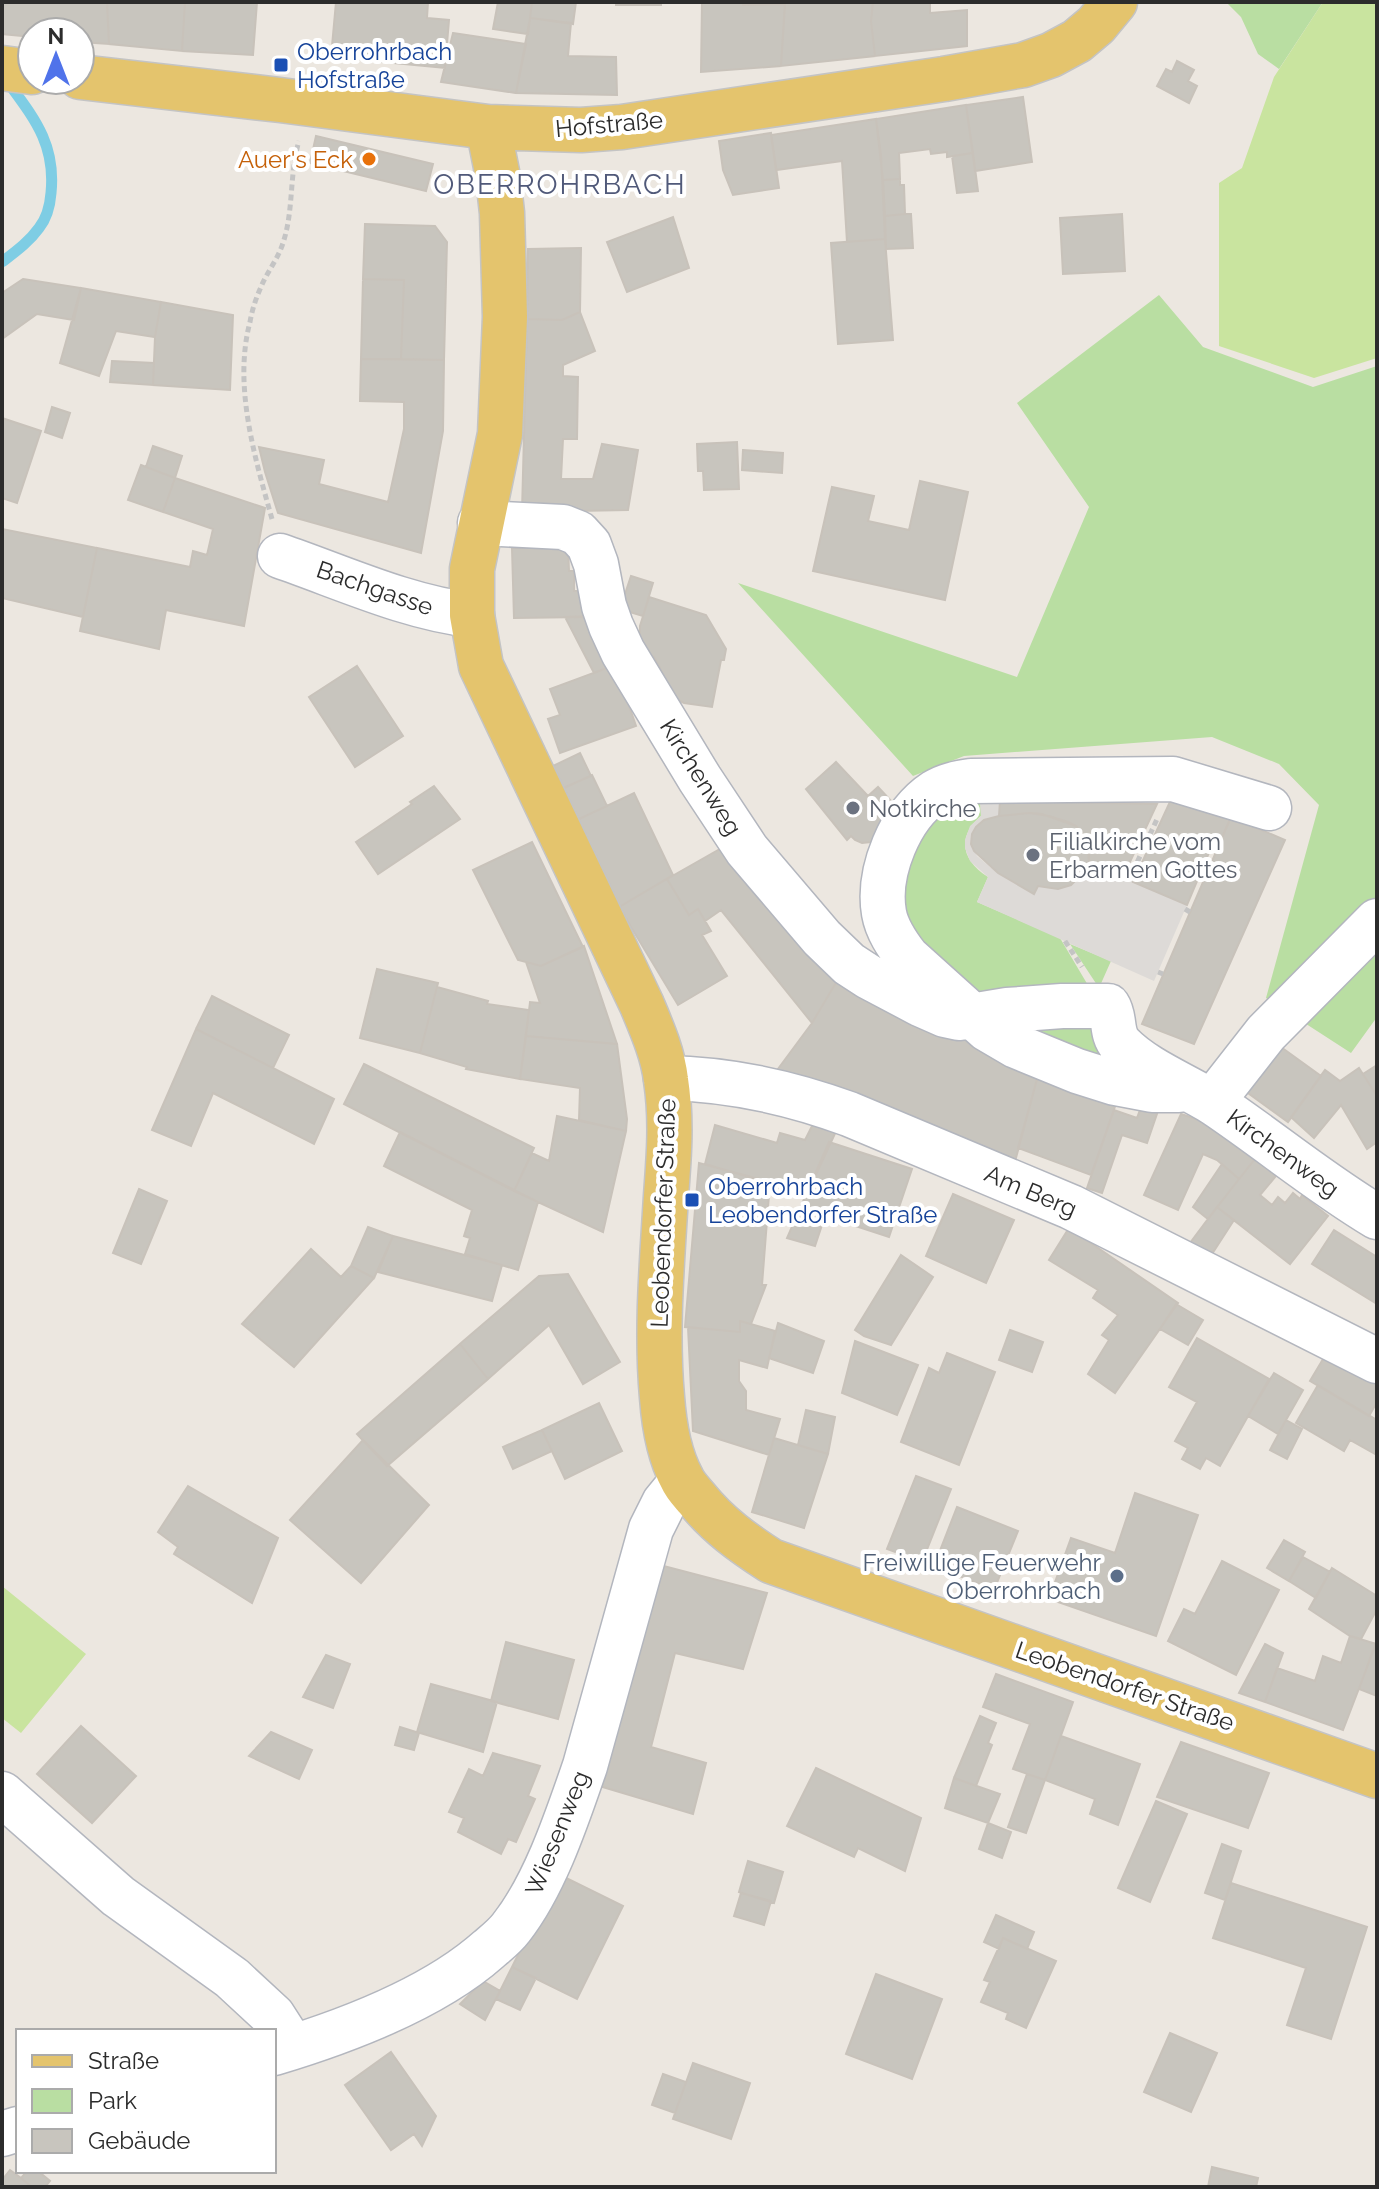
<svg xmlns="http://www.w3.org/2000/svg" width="1379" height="2189" font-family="Raleway,sans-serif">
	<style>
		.green { fill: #b9dea2 }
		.pitch { fill: #c9e49f }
		.plaza { fill: #dddad7 }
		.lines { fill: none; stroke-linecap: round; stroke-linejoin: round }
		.stream { stroke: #7ecde4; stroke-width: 11 }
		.building { fill: #c8c5be; stroke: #c8c2ba; stroke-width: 2 }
		.minor-casing { stroke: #b3b6be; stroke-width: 47 }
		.major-casing { stroke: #c4c4c4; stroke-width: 47 }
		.path { stroke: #c4c4c4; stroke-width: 5; stroke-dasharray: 6 4; stroke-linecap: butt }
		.minor { stroke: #fff; stroke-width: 44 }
		.major { stroke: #e4c46d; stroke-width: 44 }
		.transit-dot { fill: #1a4fb4; stroke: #fff; stroke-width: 3 }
		.food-dot { fill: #e8710a; stroke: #fff; stroke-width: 3 }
		.worship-dot { fill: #6b7280; stroke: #fff; stroke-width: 3 }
		.service-dot { fill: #5c6f8a; stroke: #fff; stroke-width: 3 }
		.labels { text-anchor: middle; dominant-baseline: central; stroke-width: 8; stroke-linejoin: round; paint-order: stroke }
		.transit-label { font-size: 24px; fill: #164399; stroke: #fff; text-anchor: start }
		.street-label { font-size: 24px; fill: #2c2c2c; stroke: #fff }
		.food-label { font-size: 24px; fill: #c56008; stroke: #fff; text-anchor: end }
		.worship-label { font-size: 24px; fill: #5b616d; stroke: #fff; text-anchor: start }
		.service-label { font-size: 24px; fill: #4e5e75; stroke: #fff; text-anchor: end }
		.quarter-label { font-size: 28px; letter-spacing: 2px; fill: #505979; stroke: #fff }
	</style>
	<rect width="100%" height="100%" fill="#ece7e0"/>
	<path class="green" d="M1226 2H1323L1279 69 1258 54 1241 17Z
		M1159 295 1203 347 1313 387 1377 366V1017L1351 1053 1266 998 1319 805 1279 764 1212 737 964 756 913 776 738 583 1017 677 1089 507 1017 403Z
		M980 793 981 816C956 837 962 861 988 877L977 902 1060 938 1092 992 990 1001 930 967 892 892 920 816Z
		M1070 944 1111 961 1099 988Z
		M1088 1011 1150 1078 1017 1036Z"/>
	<path class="pitch" d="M1323 2H1377V358L1314 378 1219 346V183L1242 168 1274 77Z
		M2 1586 86 1654 21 1733 2 1718Z"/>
	<path class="plaza" d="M980 801H1000L999 816 984 820 976 827 972 837 973 848 977 856 990 867 1033 894 1038 886 1058 889 1071 885 1082 874 1089 861 1187 905 1154 981 977 902 988 877 970 861 965 848V840L970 826 981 816Z"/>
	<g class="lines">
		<path class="stream" d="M2 262C15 252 29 242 39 228 47 218 50 206 51 193 56 144 34 118 7 81"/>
	</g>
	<path class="building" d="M3 2H107L109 44 80 42V32H32V37L2 34Z
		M107 2H185L182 51 109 44Z
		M185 2H257L253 55 182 51Z
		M336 2H428L427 18 449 20 445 68 331 57Z
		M498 2H532L528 34 493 29Z
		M532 2H576L573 24 530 18Z
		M616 2H661V5H616Z
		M702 2H743V5L785 4 781 66 701 72Z
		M785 2H873L871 21 875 56 781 66Z
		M873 2H930V13L967 10V46L875 56 871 21Z
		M530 18 571 23 568 56 616 57 617 95 516 93Z
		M453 33 526 44 516 93 441 82Z
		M1177 61 1194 70 1188 81 1197 86 1189 103 1157 86 1166 69 1172 72Z
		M1023 97 1032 162 975 171 966 105Z
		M966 105 973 153 947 157V152L931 154 930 149 899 153 900 179 883 180 876 119Z
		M876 119 881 155 885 239 847 242 842 161 776 170 771 135Z
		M771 133 779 188 733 195 723 170 719 141Z
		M316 136 433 164 426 191 310 163Z
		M973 153 978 191 957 193 952 156Z
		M900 179V185H904L905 214 885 216 883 180Z
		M905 214H911L913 248 886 249 885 216Z
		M1122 214 1125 271 1063 274 1060 218Z
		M673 217 689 268 627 292 607 242Z
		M365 224 435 226 447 242 444 360 401 359 404 280 363 279Z
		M885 239 893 340 838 344 831 243Z
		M581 248 580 312 562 320 527 319 528 249Z
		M23 279 81 288 74 320 37 314 2 339V293Z
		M363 279 404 280 401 359H361Z
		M81 288 161 302 155 337 116 331 99 376 60 363Z
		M161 302 233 315 230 390 153 385 155 337Z
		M580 312 595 351 563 365V376L578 377 577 439H563L561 479H593L602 444 638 450 628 510 522 512 527 319 562 320Z
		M361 359 444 360 443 431 421 553 278 513 265 472 259 447 324 460 319 484 388 502 404 429V402L360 401Z
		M112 361 154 363 153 385 110 382Z
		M52 407 70 413 62 438 45 432Z
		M2 418 41 431 17 503 2 498Z
		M737 442 739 489 704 490 703 471H698L697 444Z
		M153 446 182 456 175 478 146 467Z
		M743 450 783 453 782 473 742 470Z
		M141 465 175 478 163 512 128 500Z
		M175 478 265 508 244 626 166 610 159 649 80 631 97 548 190 567 193 551 207 555 213 529 163 512Z
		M920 481 968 492 945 600 813 571 832 487 874 496 868 521 909 530Z
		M2 529 97 548 83 617 2 598Z
		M568 547 569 571H574V591H584L585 617 514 618 512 548Z
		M631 576 653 583 643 616 620 609Z
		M649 597 706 615 726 649 724 660H721L712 707 684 703 678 700 662 680V672L654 657 648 654 640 641V626Z
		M597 616 620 663 594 673 565 617Z
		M615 665 636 726 560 753 548 719 560 715 550 689Z
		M357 666 403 736 355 767 309 697Z
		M580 753 591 776 563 788 553 766Z
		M836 762 868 796 878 787 892 802 878 814 882 820 877 837 871 842 862 843 855 840 851 836 847 840 806 789Z
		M592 775 607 806 577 820 562 789Z
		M434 786 460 819 378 874 356 842 412 804 410 802Z
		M634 793 673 875 619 907 577 820Z
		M1174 793 1231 817 1218 846 1213 843 1187 905 1133 882Z
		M1000 801 1157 804 1123 877 1089 861 1087 842 1076 826 1042 814 1030 813 999 816Z
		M1030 813 1049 816 1068 822 1076 826 1084 835 1089 848V861L1082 874 1071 885 1058 889 1038 886 1034 894 998 873 974 851 971 844 972 834 976 827 984 820 999 816Z
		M1231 817 1285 840 1194 1044 1142 1024Z
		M532 842 583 947 541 966 518 960 473 870Z
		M727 845 843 971 812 1023 721 910 705 921 698 909 689 915 667 879Z
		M667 879 689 915 698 909 711 931 702 935 727 976 678 1005 619 907Z
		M584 946 617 1044 526 1036 530 1002 540 1003 526 962 541 966Z
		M377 969 438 983 420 1053 360 1038Z
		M843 971 1040 1068 1013 1169 775 1073 812 1023Z
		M437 987 488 1001 487 1004 529 1010 520 1079 466 1069 467 1067 420 1053Z
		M212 996 289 1035 273 1068 196 1029Z
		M196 1029 334 1099 314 1144 213 1093 191 1146 152 1130Z
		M526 1036 617 1044 627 1119 626 1131 579 1120 580 1088 520 1079Z
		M1274 1042 1321 1076 1288 1122 1241 1088Z
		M364 1064 534 1148 514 1191 344 1104Z
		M1377 1065V1096L1363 1074Z
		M1040 1068 1119 1095 1091 1175 1018 1148Z
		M1359 1068 1377 1096V1142L1367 1149 1341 1105 1314 1138 1291 1117 1325 1070 1340 1081Z
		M1144 1099 1160 1105 1147 1143 1122 1135 1102 1193 1087 1188 1114 1110 1137 1118Z
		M818 1114 839 1125 807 1194 705 1164 715 1125 777 1143 780 1133 805 1140Z
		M1181 1114 1214 1125 1255 1159 1239 1179 1217 1160 1203 1154 1178 1210 1144 1195Z
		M557 1116 626 1131 603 1232 514 1191 532 1153 549 1161Z
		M400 1132 538 1202 518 1270 465 1254 470 1238 464 1236 472 1210 384 1166Z
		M829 1142 912 1169 889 1237 825 1216 815 1246 787 1238Z
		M1255 1159 1276 1176 1260 1195 1272 1205 1278 1197 1285 1203 1293 1193 1300 1199 1302 1195 1328 1216 1290 1264 1217 1207Z
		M699 1163 770 1182 762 1285H766L751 1324 740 1321V1332L685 1327Z
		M1222 1164 1239 1179 1208 1219 1193 1207Z
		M139 1189 167 1201 141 1264 113 1253Z
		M953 1194 1014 1220 986 1283 926 1256Z
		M1217 1207 1234 1220 1210 1257 1190 1243Z
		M368 1227 393 1236 374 1278 351 1266Z
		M1069 1228 1178 1303 1115 1393 1088 1374 1109 1340 1102 1335 1118 1315 1093 1298 1098 1290 1049 1260Z
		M1334 1230 1377 1257V1304L1312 1264Z
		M393 1236 502 1265 492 1301 378 1272Z
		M311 1249 341 1277 351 1266 374 1278 294 1367 242 1324Z
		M901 1255 933 1277 891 1345 864 1336 855 1330Z
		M568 1274 620 1362 583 1384 549 1325 488 1379 460 1344 539 1276Z
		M1176 1304 1203 1320 1188 1345 1160 1329Z
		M740 1321 775 1331 767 1368 739 1360V1381L746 1391V1410L780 1419 769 1455 693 1431 688 1327 740 1332Z
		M778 1323 824 1341 813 1373 769 1358Z
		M1010 1330 1043 1342 1032 1372 999 1360Z
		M1197 1338 1269 1379 1220 1466 1206 1458 1200 1469 1182 1459 1188 1448 1175 1441 1197 1402 1169 1387Z
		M855 1341 918 1365 897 1415 842 1393Z
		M460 1344 488 1379 387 1466 357 1434Z
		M1329 1349 1377 1377V1402L1369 1416 1310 1381Z
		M947 1353 995 1372 959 1465 901 1442 929 1368 939 1373Z
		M1274 1373 1303 1390 1278 1434 1248 1416Z
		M1318 1385 1377 1420V1455L1350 1440 1344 1451 1296 1423Z
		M599 1403 622 1451 565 1479 542 1430Z
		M806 1410 835 1417 828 1454 798 1445Z
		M1286 1420 1302 1429 1287 1459 1270 1450Z
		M542 1430 552 1451 513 1469 503 1447Z
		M774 1438 828 1454 804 1528 752 1512Z
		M363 1440 429 1505 361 1583 290 1520Z
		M916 1476 951 1489 922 1562 887 1549Z
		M188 1486 278 1538 252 1603 174 1554 178 1547 158 1532Z
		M1135 1493 1198 1515 1156 1636 1049 1599 1071 1538 1115 1553Z
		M957 1507 1018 1531 994 1590 934 1566Z
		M1284 1540 1305 1552 1289 1581 1267 1568Z
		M1303 1557 1330 1572 1316 1598 1289 1581Z
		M1222 1561 1279 1590 1236 1675 1168 1641 1184 1609 1195 1614Z
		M656 1564 767 1593 743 1669 675 1653 651 1747 706 1763 693 1814 596 1785Z
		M1332 1568 1377 1596V1609L1361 1639 1350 1636 1309 1609Z
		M1350 1636 1376 1644 1343 1730 1265 1702 1277 1668 1315 1681 1323 1656 1341 1663Z
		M506 1642 574 1660 558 1719 491 1701Z
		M1376 1642 1377 1643V1696L1359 1689Z
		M1265 1644 1283 1653 1265 1702 1239 1693Z
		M326 1655 350 1664 333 1708 303 1697Z
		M996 1674 1073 1702 1045 1780 1013 1769 1030 1724 983 1707Z
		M431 1684 497 1702 483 1752 417 1732Z
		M980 1716 996 1723 988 1743 992 1745 976 1786 954 1778Z
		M81 1726 136 1776 92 1823 37 1774Z
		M400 1727 419 1733 414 1750 395 1745Z
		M271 1732 312 1750 299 1779 249 1756Z
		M1061 1736 1140 1764 1118 1825 1090 1814 1095 1799 1045 1780Z
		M1181 1742 1269 1773 1248 1828 1157 1797Z
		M493 1753 540 1766 528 1796 535 1799 516 1842 508 1839 501 1854 458 1832 464 1818 449 1812 469 1769 483 1776Z
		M816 1768 921 1818 905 1871 858 1848 854 1857 787 1826Z
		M1027 1774 1045 1780 1026 1833 1008 1827Z
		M954 1778 1000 1794 988 1823 945 1808Z
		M1156 1801 1187 1814 1150 1902 1118 1888Z
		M988 1823 1011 1832 1002 1858 979 1849Z
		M1222 1844 1241 1851 1225 1900 1205 1893Z
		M748 1861 783 1872 774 1903 739 1892Z
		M558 1874 623 1906 577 1999 512 1967Z
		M1231 1883 1367 1927 1331 2039 1287 2025 1306 1968 1213 1938Z
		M741 1893 771 1901 764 1925 734 1916Z
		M996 1915 1034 1932 1027 1949 1003 1938 999 1949 984 1942Z
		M1003 1938 1056 1961 1026 2028 1006 2019 1008 2013 981 2002 990 1982 984 1980Z
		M512 1967 536 1978 520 2010 496 1999Z
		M876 1974 942 1999 912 2079 846 2054Z
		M483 1981 500 1991 485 2020 460 2004Z
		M1170 2033 1217 2053 1191 2112 1144 2092Z
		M391 2052 436 2116 422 2146 414 2134 391 2150 345 2085Z
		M693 2063 750 2083 731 2139 673 2119Z
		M663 2074 686 2082 675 2113 652 2105Z
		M1212 2167 1258 2178 1256 2187H1208Z
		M10 2170 21 2178 32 2187H2V2180Z
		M27 2171H38L50 2181 45 2187H32L21 2178Z"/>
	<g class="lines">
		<g class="minor-casing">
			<path id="minor" d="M480 523 563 527 578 533 589 545 596 564 604 606 611 626 623 652 700 779 747 850 822 938 849 964 869 977 920 1004 945 1015 959 1018 1007 1010 1062 1006H1108C1116 1018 1110 1033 1121 1045 1145 1070 1187 1086 1215 1104 1270 1141 1320 1183 1377 1217
				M280 556C341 577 408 608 472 615
				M666 1078C730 1079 789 1092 849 1114L1071 1207 1377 1361
				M1179 1090H1152L1115 1083 1077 1071 1016 1046 987 1029 907 957C897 944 887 930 884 913 877 872 900 815 935 792 946 785 958 783 971 781L1173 779 1269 808
				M1212 1102 1266 1033 1377 921
				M2 1794 118 1896 232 1978 273 2016 293 2047
				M274 2053C344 2032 434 1998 489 1949 496 1943 505 1936 511 1928 545 1885 567 1818 585 1766L651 1529 664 1503 682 1481
				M2 2134 18 2129"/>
		</g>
		<g class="major-casing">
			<path id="major" d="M2 68 32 72
				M80 77 280 100 488 127 581 130 622 127 944 79 1023 65 1051 55 1077 41 1096 25 1115 2
				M488 127 498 177 502 213 505 317 500 434 472 569V615L481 666 642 1005C652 1029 663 1054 666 1080 672 1119 669 1157 666 1196 662 1263 656 1330 662 1397 664 1425 669 1455 682 1479 685 1486 692 1493 697 1499 718 1525 743 1543 771 1561L1377 1776"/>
		</g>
		<path class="path" d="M272 519C255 458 233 386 250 322 252 310 256 298 261 287 267 272 278 259 283 243 294 210 289 175 299 141
			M1129 880 1158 817
			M1185 909 1190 912
			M1065 941 1082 967
			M1158 972 1163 974"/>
		<use href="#minor" class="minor"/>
		<use href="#major" class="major"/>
	</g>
	<g class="transit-dot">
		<rect x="273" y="57" width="16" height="16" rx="4"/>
		<rect x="684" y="1192" width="16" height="16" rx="4"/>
	</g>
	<circle class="food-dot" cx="369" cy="159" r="8"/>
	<g class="worship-dot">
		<circle cx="853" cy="808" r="8"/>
		<circle cx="1033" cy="855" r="8"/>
	</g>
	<circle class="service-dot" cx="1117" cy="1576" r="8"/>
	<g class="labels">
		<g class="transit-label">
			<text x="297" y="51">Oberrohrbach<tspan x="297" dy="28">Hofstraße</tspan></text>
			<text x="708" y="1186">Oberrohrbach<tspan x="708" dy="28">Leobendorfer Straße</tspan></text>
		</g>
		<g class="street-label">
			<text transform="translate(609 124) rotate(-5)">Hofstraße</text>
			<text transform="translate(375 588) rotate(19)">Bachgasse</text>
			<text transform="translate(701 777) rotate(58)">Kirchenweg</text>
			<text transform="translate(1283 1153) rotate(36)">Kirchenweg</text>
			<text transform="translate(1031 1191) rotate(23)">Am Berg</text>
			<text transform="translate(663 1213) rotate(-88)">Leobendorfer Straße</text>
			<text transform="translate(1125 1686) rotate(19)">Leobendorfer Straße</text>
			<text transform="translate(557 1833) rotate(-68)">Wiesenweg</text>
		</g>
		<g class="food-label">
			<text x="353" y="159">Auer's Eck</text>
		</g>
		<g class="worship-label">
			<text x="869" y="808">Notkirche</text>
			<text x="1049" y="841">Filialkirche vom<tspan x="1049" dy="28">Erbarmen Gottes</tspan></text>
		</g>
		<g class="service-label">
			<text x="1101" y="1562">Freiwillige Feuerwehr<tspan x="1101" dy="28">Oberrohrbach</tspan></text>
		</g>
		<g class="quarter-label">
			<text x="560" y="184">OBERROHRBACH</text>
		</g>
	</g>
	<rect width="1379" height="2189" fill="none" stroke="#2c2c2c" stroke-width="8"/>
	<rect x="16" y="2029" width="260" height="144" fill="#ffffff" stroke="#ababab" stroke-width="2"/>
	<rect x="32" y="2055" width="40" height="12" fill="#e4c46d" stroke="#ababab" stroke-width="2"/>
	<text x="88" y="2069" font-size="24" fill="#2c2c2c">Straße</text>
	<rect x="32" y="2089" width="40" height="24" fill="#b9dea2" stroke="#ababab" stroke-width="2"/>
	<text x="88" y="2109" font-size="24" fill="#2c2c2c">Park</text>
	<rect x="32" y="2129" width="40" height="24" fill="#c8c5be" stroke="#ababab" stroke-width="2"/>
	<text x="88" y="2149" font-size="24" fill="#2c2c2c">Gebäude</text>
	<g transform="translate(56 56)"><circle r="38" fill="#ffffff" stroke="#ababab" stroke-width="2"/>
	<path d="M0-6L14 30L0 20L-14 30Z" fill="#5073ea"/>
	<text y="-12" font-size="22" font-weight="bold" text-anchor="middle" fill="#2c2c2c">N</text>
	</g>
</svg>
